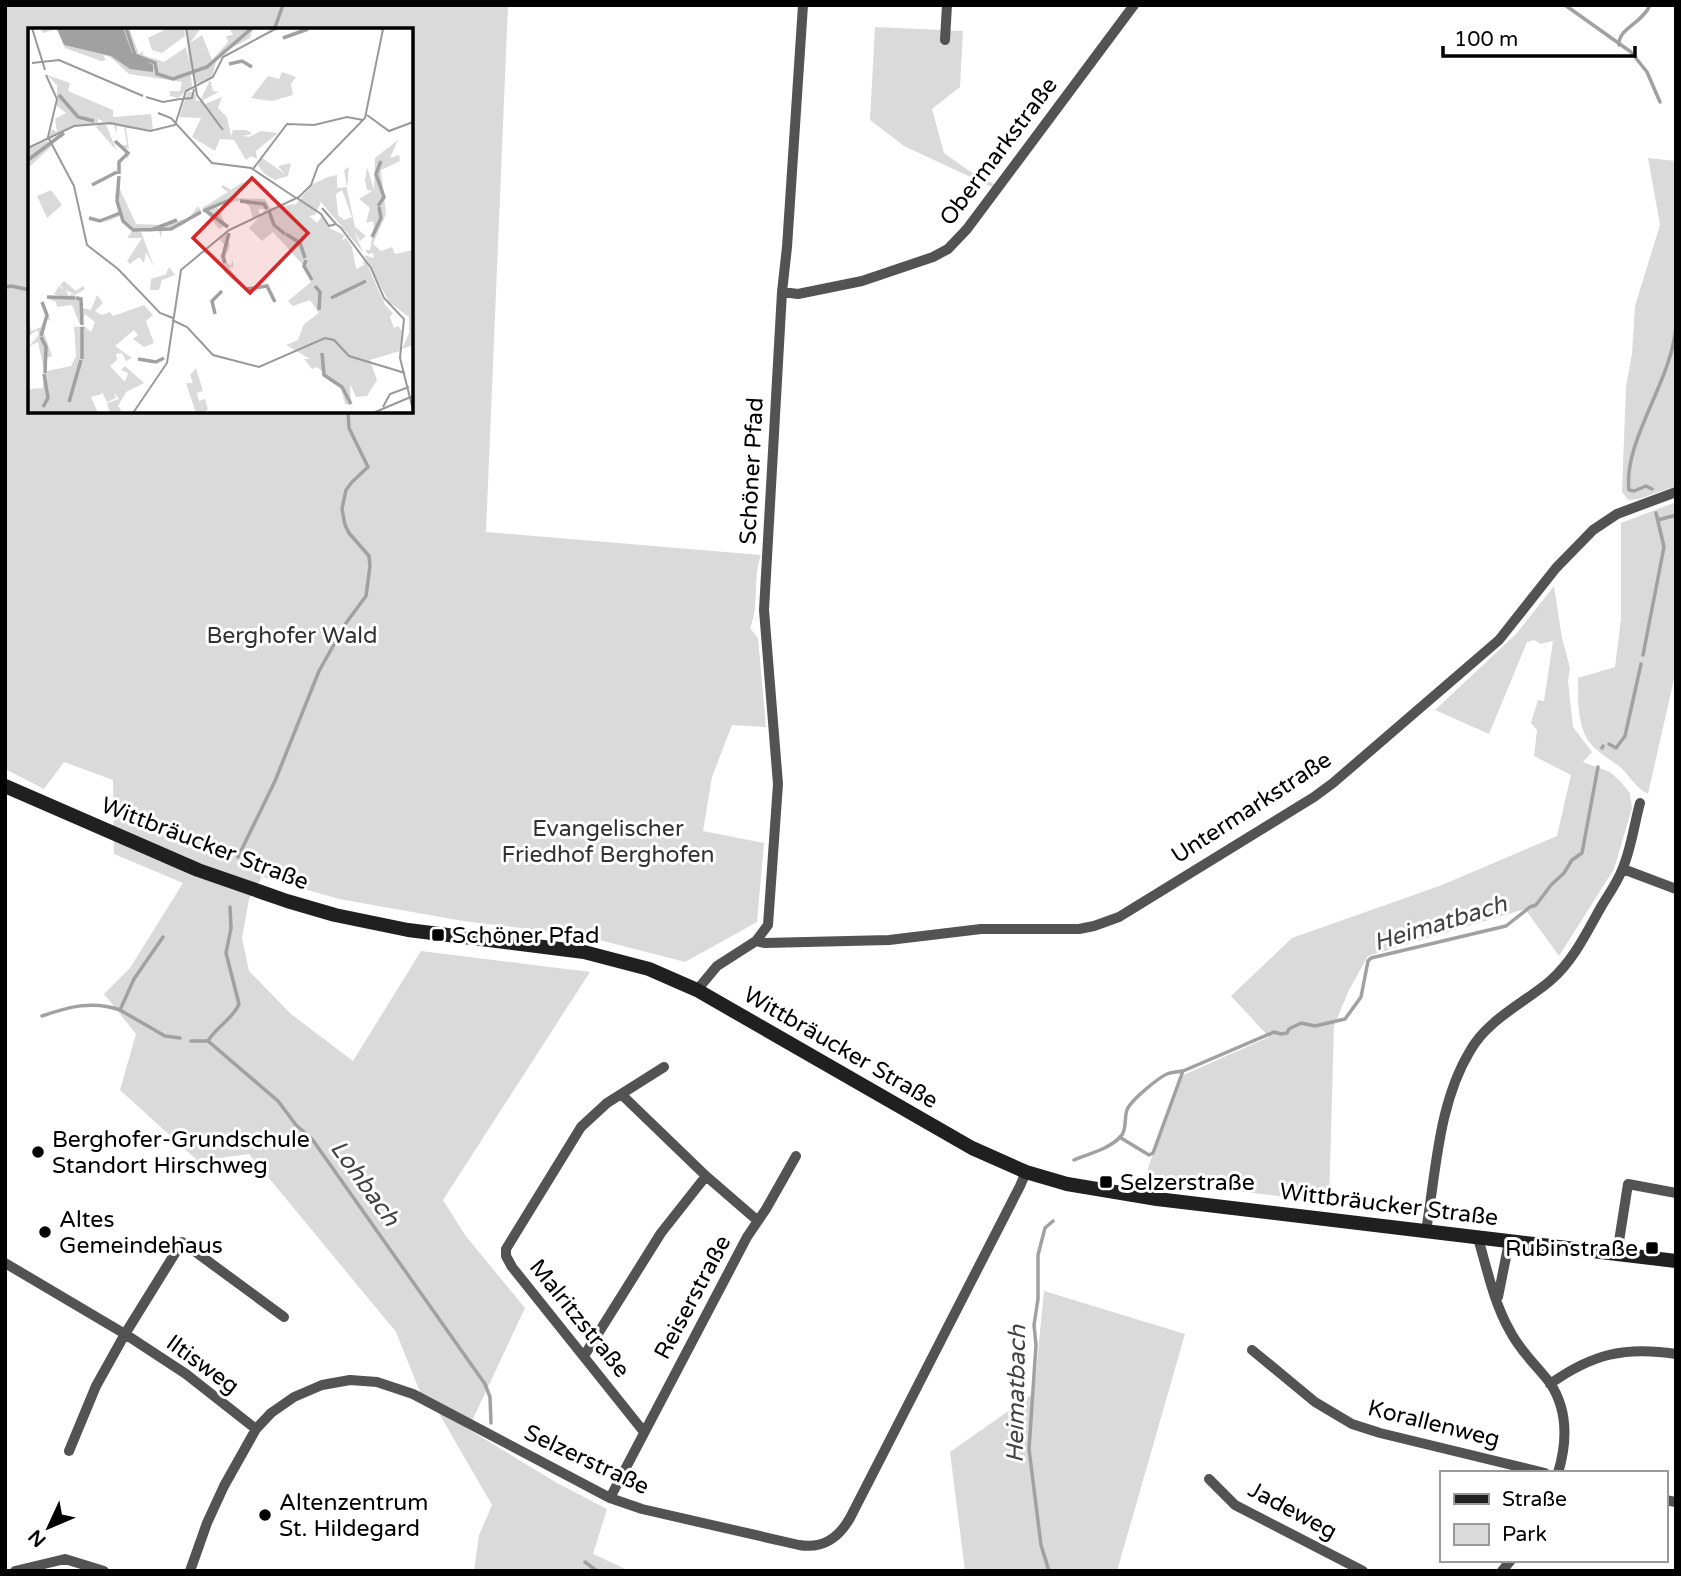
<svg xmlns="http://www.w3.org/2000/svg" width="1681" height="1576" font-family="'Varela Round',sans-serif">
	<rect width="100%" height="100%" fill="#fff"/>
	<path fill="#dadada" fill-rule="evenodd" d="M5,5H508L486,532L761,555C752,579 760,604 750,628L758,638L766,727L732,725L712,777L703,831L764,843L757,922L685,962L584,936L463,921L339,899L262,877L249,899L242,938L249,971L291,1014L353,1061L421,951L590,972L443,1200L465,1235L525,1308L472,1421L422,1397L396,1332L249,1154L198,1161L120,1090L136,1034L104,994L130,968L183,883L114,854L113,780L64,762L44,789L5,769ZM30,30H411V411H30Z
		M875,27L963,31L960,87L932,109L944,153L968,170L994,184L992,187L904,146L870,120Z
		M1648,158L1676,161V486L1639,499L1628,500L1622,492L1626,386L1632,354L1635,306L1660,225Z
		M1676,502V670L1648,794C1636,788 1630,776 1620,767C1610,759 1598,753 1590,743C1577,726 1578,698 1578,678L1615,667L1621,619V523Z
		M1554,586L1562,638L1570,668L1568,681L1573,727L1592,752L1583,762L1610,772L1621,782L1630,793L1632,808L1614,869L1559,956L1525,909L1368,956L1349,990L1334,1026L1329,1202L1144,1180L1179,1077L1269,1037L1231,996L1292,938L1442,885L1557,836L1571,775L1534,756L1537,730L1531,723L1538,700L1544,701L1553,641L1541,644L1534,640L1527,642L1489,734L1435,710L1516,634Z
		M1044,1291L1185,1334L1117,1571H965L950,1452L1034,1393Z
		M437,1410L557,1483L607,1509L593,1554L630,1571H474L479,1535L492,1505Z"/>
	<g fill="none" stroke-linecap="round" stroke-linejoin="round">
		<path stroke="#a1a1a1" stroke-width="3.5" d="M1565,5L1631,52L1647,72L1660,102
			M274,30L283,5
			M1619,45C1618,28 1642,24 1650,5
			M5,287L11,286L30,290
			M1652,489L1646,486L1634,491L1629,490C1623,441 1672,381 1676,326
			M1658,520L1676,515
			M1643,655L1664,547L1656,513
			M1609,744L1616,748L1625,736L1641,664
			M1602,748L1603,746
			M238,857L275,781L319,671L346,623L366,596L370,566L369,556L349,533L345,525L342,509L346,490L352,482L368,467L349,428L348,411
			M230,907L231,928L226,953L239,1004C232,1020 217,1026 208,1041L278,1101L296,1125L312,1139L485,1384L490,1397L491,1423
			M163,937L134,979L120,1010L165,1036L180,1038
			M42,1016C68,1007 93,1000 120,1010
			M191,1041H208
			M1121,1138L1149,1155L1153,1153L1183,1071
			M1074,1160C1088,1154 1110,1149 1121,1136C1127,1130 1124,1118 1127,1110C1130,1101 1158,1078 1167,1074C1172,1072 1178,1072 1183,1071L1274,1032L1281,1034L1287,1033L1289,1029L1301,1023L1315,1026L1345,1019L1361,997L1368,961L1371,958L1506,926L1530,907L1536,905L1551,885L1564,873L1572,860L1582,853L1598,767
			M585,1562L597,1571
			M1049,1571L1041,1545L1029,1449L1036,1345L1034,1325L1038,1299V1255L1045,1228L1053,1221"/>
		<path stroke="#535353" stroke-width="10" d="M945,40L947,5
			M782,292L798,294L862,281L933,257L948,249L967,229L1134,5
			M1623,869L1676,889
			M756,941L765,943L889,940L981,929H1079L1094,926L1119,917L1314,797L1333,783L1499,640L1556,568L1593,530L1617,514L1676,492
			M697,990L717,966L756,941L768,925L778,784L764,610L782,292L787,247L803,5
			M621,1094L706,1176L758,1221
			M1426,1231C1436,1172 1438,1104 1470,1051C1487,1020 1524,1003 1550,981C1573,961 1586,934 1601,907C1608,895 1617,883 1622,870C1631,850 1634,825 1640,803
			M1478,1238C1487,1269 1494,1303 1510,1331C1520,1351 1537,1366 1550,1383C1568,1410 1567,1443 1558,1473
			M1617,1254L1628,1184L1676,1193
			M5,1263L125,1334L186,1374L256,1429
			M1498,1297L1509,1242
			M1252,1350L1315,1402L1352,1424L1380,1433L1545,1473
			M584,1356L661,1233L706,1176
			M1550,1384C1592,1354 1625,1346 1676,1354
			M644,1432L512,1267L506,1256V1249L581,1127L607,1103L664,1067
			M69,1451L96,1386L125,1334L182,1242L284,1317
			M1209,1479L1235,1505L1363,1571
			M610,1498L747,1237L766,1209L796,1156
			M1665,1500L1676,1502
			M15,1571L65,1559L104,1571
			M190,1571L207,1523L224,1486L256,1429L271,1413L294,1397L322,1385L350,1380L377,1382L413,1394L610,1498L642,1509L799,1545C822,1549 838,1539 850,1518L1020,1186L1026,1172
			M1502,1571L1511,1560"/>
		<path stroke="#202020" stroke-width="14" d="M5,786L198,870L287,901L335,915L408,930L584,952L649,969L697,990L972,1148L1026,1172L1067,1184L1157,1199L1676,1261"/>
	</g>
	<g fill="#000" stroke="#fff" stroke-width="2.5">
		<rect x="431" y="928" width="14" height="14" rx="3.5"/>
		<circle cx="38" cy="1152" r="7"/>
		<rect x="1099" y="1175" width="14" height="14" rx="3.5"/>
		<circle cx="45" cy="1232" r="7"/>
		<rect x="1645" y="1241" width="14" height="14" rx="3.5"/>
		<circle cx="265" cy="1515" r="7"/>
	</g>
	<g text-anchor="middle" stroke-width="6" stroke-linejoin="round" paint-order="stroke">
		<g font-size="23" fill="#000" stroke="#fff">
			<text transform="translate(998 151) rotate(-53)" y="8">Obermarkstraße</text>
			<text transform="translate(751 471) rotate(-87)" y="8">Schöner Pfad</text>
			<text transform="translate(1251 807) rotate(-33)" y="8">Untermarkstraße</text>
			<text transform="translate(205 843) rotate(21)" y="8">Wittbräucker Straße</text>
			<text transform="translate(841 1047) rotate(30)" y="8">Wittbräucker Straße</text>
			<text transform="translate(1389 1204) rotate(7)" y="8">Wittbräucker Straße</text>
			<text transform="translate(692 1297) rotate(-62)" y="8">Reiserstraße</text>
			<text transform="translate(580 1318) rotate(51)" y="8">Malritzstraße</text>
			<text transform="translate(203 1364) rotate(36)" y="8">Iltisweg</text>
			<text transform="translate(1434 1423) rotate(14)" y="8">Korallenweg</text>
			<text transform="translate(587 1459) rotate(25)" y="8">Selzerstraße</text>
			<text transform="translate(1293 1510) rotate(28)" y="8">Jadeweg</text>
		</g>
		<g font-size="23" fill="#313131" stroke="#fff">
			<text x="292" y="643">Berghofer Wald</text>
			<text x="608" y="836">Evangelischer<tspan x="608" dy="26">Friedhof Berghofen</tspan></text>
		</g>
		<g font-size="23" fill="#000" stroke="#fff" text-anchor="start">
			<text x="452" y="943">Schöner Pfad</text>
			<text x="52" y="1147">Berghofer-Grundschule<tspan x="52" dy="26">Standort Hirschweg</tspan></text>
			<text x="1120" y="1190">Selzerstraße</text>
			<text x="59" y="1227">Altes<tspan x="59" dy="26">Gemeindehaus</tspan></text>
			<text x="1638" y="1256" text-anchor="end">Rubinstraße</text>
			<text x="279" y="1510">Altenzentrum<tspan x="279" dy="26">St. Hildegard</tspan></text>
		</g>
		<g font-size="24" font-style="italic" fill="#424242" stroke="#fff">
			<text transform="translate(1440 923) rotate(-17)" y="8">Heimatbach</text>
			<text transform="translate(365 1183) rotate(54)" y="8">Lohbach</text>
			<text transform="translate(1016 1394) rotate(-89)" y="8">Heimatbach</text>
		</g>
	</g>
	<g transform="translate(28 28)">
		<rect width="385" height="385" fill="#fff"/>
		<path d="M12,0H101L111,26L115,23V27L136,34L158,19L161,35L158,0H173L162,15L174,7L184,32L200,14L198,8L205,7L201,0H225L222,10L190,27L184,49L167,56L162,40L164,58L150,70L142,68V63H152L154,54L101,46L82,29L75,27L78,32L73,33L37,20L28,1L15,5ZM140,0H156L157,8L134,25L124,22L120,10ZM254,44L268,49L263,56L265,67L244,73L223,70L240,48L251,51ZM19,47L42,55L40,63L85,82V89L123,86L125,102L98,100L101,121L97,120L100,123L101,128L99,131V123L91,117H99L96,99L89,98L88,106L86,97H78L89,123L68,99L75,93L70,91V97H50L21,109L24,101L29,104L27,91L38,85L29,78V57ZM182,52L185,63L191,64L175,72L177,76L194,69L190,80L199,89L203,108L205,102H219L224,106L215,108L221,109L233,103L250,105L228,123L229,131L223,128L218,132L206,112L192,111L187,123L164,109L173,90L151,89L160,63L167,66L169,73L165,72L172,73ZM370,112L362,130L371,127L372,133L353,142L358,186L345,216L353,223L364,219L367,226L385,222V317L374,321L381,305V289L361,274L336,227L346,230L345,225L340,226L337,222H342L346,199L345,193L338,195L342,180L331,171L344,163L339,162L337,152L339,139L346,162L347,130ZM19,113L24,118L0,140V121ZM233,129L257,146L250,138L263,135L260,148L247,152L237,146L230,138ZM321,139L319,161L327,199L338,208L332,213L326,203L335,224L293,174L287,187L281,188L289,195L294,188L301,200L316,207L314,213L318,210L324,219L328,241L336,237L335,232L339,236L357,277L365,285L362,289L366,300L370,298L374,303L372,323L342,332L349,352L339,368L328,369L322,356L323,377L317,376L313,360L289,339L284,341L276,331H282L258,317L270,312L276,296L291,285L282,272L265,278L260,273L283,254L277,239L245,204L234,213L221,200L238,181H230L232,187L225,192L222,179L213,172L189,178L198,197L191,201L174,180L200,164L193,159L195,157L203,162L215,154L217,158L206,165L209,170L237,171L242,180L268,176L285,156L300,149L309,147V160L319,159L316,142ZM314,162L324,189L316,192L310,187L308,166ZM90,157L108,196L136,197L161,190L170,178L173,183L155,197L134,202L133,210L131,203L112,201L126,239L118,224L116,235L111,229L102,236L99,233L114,210H99L105,202L92,188L73,196L93,185L87,168ZM23,162L34,177L19,190L9,168ZM198,205L202,218L196,232L203,238L205,231V240L201,239L215,260L197,245L192,227L199,220L191,211ZM141,239L147,247L134,252L131,262H122L123,251L138,246ZM36,253L48,263L55,258L57,261L47,267L38,262L42,271V266L51,269L55,280L63,282L69,267L75,275L67,283L74,287L82,284L85,288L116,277L125,287L118,293L126,315L116,319L105,311L110,307L106,302L87,318L104,330L98,333L94,325L88,326L89,332L82,338L97,354L100,345L93,342L97,338L116,355L98,364L90,378L95,385H82L79,375L91,371L86,365L88,370L79,374L73,362L74,366L63,369L70,385H0V361L15,360L16,342L10,314L0,319L11,307L9,302L0,309V283L3,303L13,299L18,288L13,274L23,293L18,290L14,299L24,328L18,330L19,343L43,338L48,328L46,299L56,298L63,304L67,294L57,286L52,297L44,277L29,279L28,274L18,270H36L26,266L31,258L37,262L32,257ZM168,340L175,363L169,365L171,373L177,371L180,381L175,385H168L158,355H165L162,347Z" fill="#dadada" fill-rule="evenodd"/>
		<path d="M29,0H95L104,25L125,37V44L102,41L83,28L36,17Z" fill="#a1a1a1"/>
		<path fill="none" stroke="#a1a1a1" stroke-width="3.5" d="M98,0L107,27L127,35L129,46L145,51L179,39L224,0M255,10L280,1M201,36L214,33L224,39M31,67L50,89L66,93M87,113L100,125L91,134V146M0,132L36,105M91,148L89,173L95,193L105,202L143,201L173,184M64,157L89,144M212,173L236,176L239,181M350,178L356,169L348,146L353,133M177,182L200,199M175,183L204,171M241,183L246,197L257,206M61,190L72,193L92,185M123,202L149,192M258,206L272,215L277,230M344,209L353,190L351,179M278,232L276,238L284,252M197,235L195,228L201,205M287,258L292,264L291,282M219,261L239,258L247,274M19,269L47,270M48,270L53,271L54,297M303,270L338,253M187,286L184,273L194,263M54,299V331M13,308L19,287L14,274M13,309L18,319L17,345M294,325L296,347L314,359L323,376M110,331L128,334L136,330M41,374L53,332M15,379L20,370L16,346"/>
		<path fill="none" stroke="#999" stroke-width="2" d="M4,0L17,42M158,0L169,67L195,102M4,35L31,32L115,68M18,47L29,71L20,109L46,158L59,217L90,241L132,285L145,290M118,69L135,74L152,71M152,71L164,70L166,61M130,85L143,90L184,135L223,140L268,170M339,87L361,103L385,94M0,120L46,98L82,95L122,103L147,97L158,63L185,49L195,29L249,0M225,141L259,96L286,97L319,89L335,92M269,170L293,186L301,198L308,196L313,200L343,240L356,270L376,291L372,330L385,382M294,180L308,196M144,292L159,299L185,327L231,339L297,310L306,312L321,328L377,345M355,379L362,366L381,359M105,385L139,335L153,242L201,202L271,169L283,157L290,138L337,90L355,1L349,0M345,385L385,368"/>
		<path fill="#d62828" fill-opacity="0.15" stroke="#d62828" stroke-width="3.5" d="M224,150L280,205L222,265L165,210Z"/>
		<rect width="385" height="385" fill="none" stroke="#000" stroke-width="3.5"/>
	</g>
	<rect width="1681" height="1576" fill="none" stroke="#000000" stroke-width="14"/>
	<rect x="1440" y="1471" width="228" height="91" fill="#ffffff" stroke="#999999" stroke-width="2"/>
	<rect x="1454" y="1494" width="35" height="10" fill="#202020" stroke="#999999" stroke-width="2"/>
	<text x="1502" y="1506" font-size="21" fill="#000000">Straße</text>
	<rect x="1454" y="1524" width="35" height="21" fill="#dadada" stroke="#999999" stroke-width="2"/>
	<text x="1502" y="1541" font-size="21" fill="#000000">Park</text>
	<g transform="translate(49 1527) rotate(226)" stroke="#ffffff" stroke-width="5" paint-order="stroke">
	<path d="M0-5L12 26L0 18L-12 26Z" fill="#000000"/>
	<text y="-10" font-size="19" font-weight="bold" text-anchor="middle" fill="#000000">N</text>
	</g>
	<path d="M1443 46v10h192v-10" fill="none" stroke="#000000" stroke-width="3.5"/>
	<text x="1454" y="46" font-size="21" fill="#000000" stroke="#ffffff" stroke-width="5" paint-order="stroke">100 m</text>
</svg>
